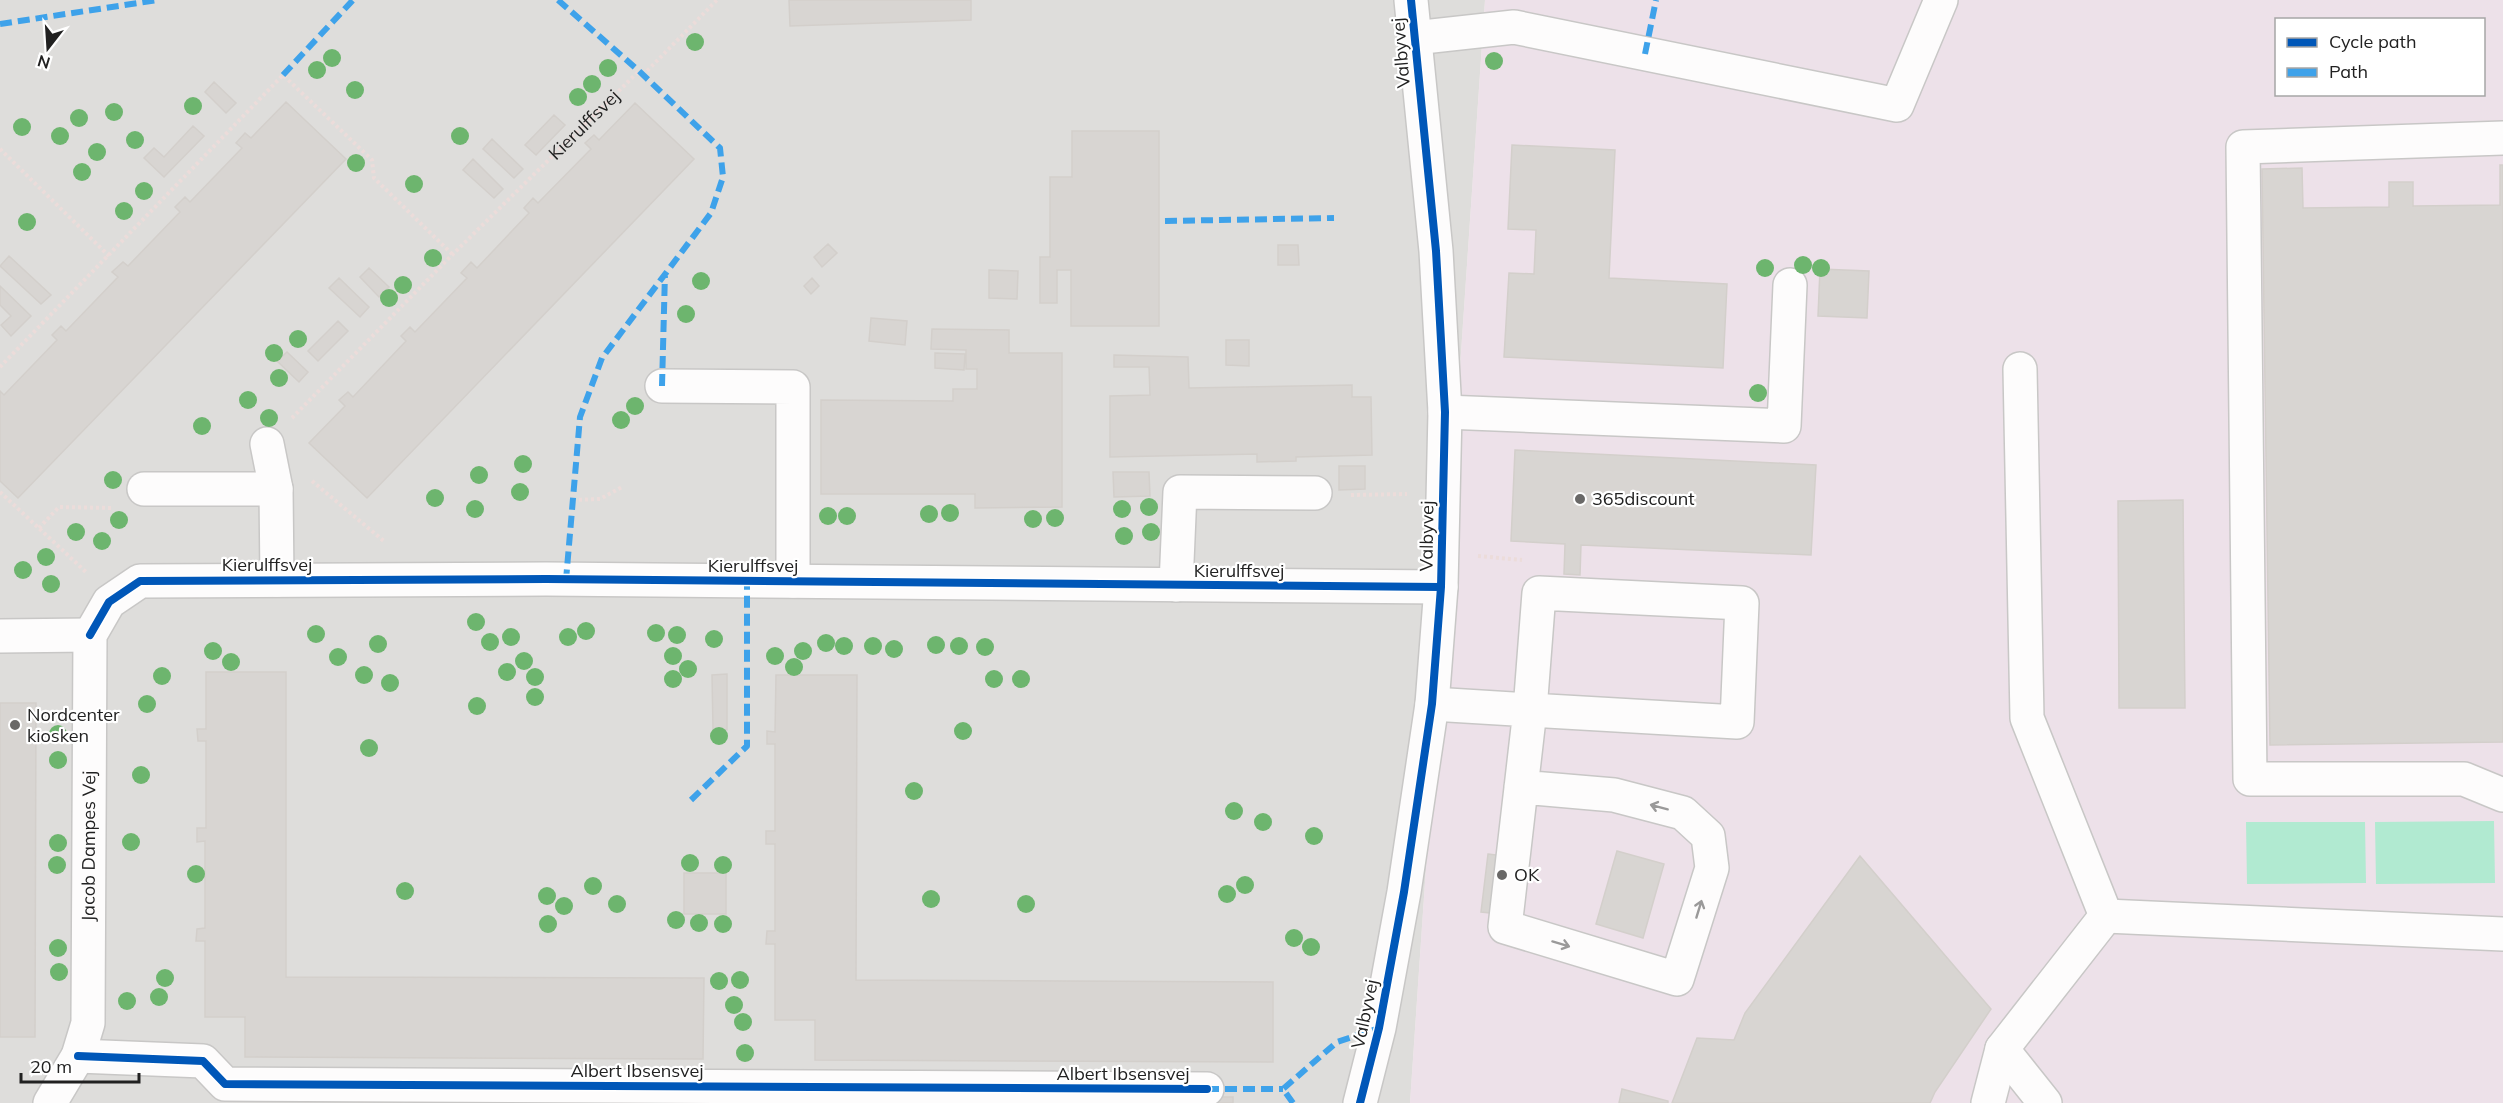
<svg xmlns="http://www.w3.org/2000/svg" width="2503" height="1103" font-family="Mulish,sans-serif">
	<rect width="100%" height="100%" fill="#efedea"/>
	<path fill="#dedddb" d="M0,0H1485L1410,1103H0Z"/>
	<path fill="#ede1e9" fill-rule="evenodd" d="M1485,0H2503V1103H1410ZM2276,20H2484V94H2276Z"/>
	<path fill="#b1ead1" d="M2494,821L2495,883L2376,884L2375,822Z
		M2246,822H2365L2366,883L2247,884Z"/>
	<path fill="#d8d5d2" stroke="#d3cfcb" stroke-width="1.5" d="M789,0H971V20L790,26Z
		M214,82L236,103L226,113L205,92Z
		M286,102L346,159L18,498L0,481V391L4,395L57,340L52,335L61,326L66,331L118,277L112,272L123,262L128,266L180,212L175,207L185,197L190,202L242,148L236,143L245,133L251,138Z
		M635,103L694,159L367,498L309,443L345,406L339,400L348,392L353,397L406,341L401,336L410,327L415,332L467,278L461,273L471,262L477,268L529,213L524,208L533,198L538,203L591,149L585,143L594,135L599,140Z
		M554,115L565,125L536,155L525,145Z
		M193,126L204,136L164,177L144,158L154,148L164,157Z
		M1072,131H1159V326H1071V270H1057V303H1040V257H1050V177H1072Z
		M492,139L523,169L514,178L483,149Z
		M1512,145L1615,150L1609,278L1727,284L1723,368L1504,357L1509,273L1534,274L1536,230L1508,229Z
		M473,159L503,189L494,198L463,170Z
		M2500,165H2503V742L2270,745L2262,169L2302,168L2303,208L2389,207V182H2413V206L2500,205Z
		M828,244L837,253L822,267L814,257Z
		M1278,245H1298L1299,265H1278Z
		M9,256L51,295L41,304L0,266Z
		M369,268L389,287L379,297L360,277Z
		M1820,269L1869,271L1867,318L1818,316Z
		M989,270L1018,271L1017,299L989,298Z
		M339,278L369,307L360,317L329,288Z
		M812,278L819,286L811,294L804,286Z
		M0,286L31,316L11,336L1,325L11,316L0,305Z
		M871,318L907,321L905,345L869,341Z
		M338,321L348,331L318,361L308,351Z
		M932,329L1009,330V353H1062V507L975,508V494H821V400L953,401V389H977V369H966V350L931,349Z
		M1226,340H1249V366L1226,365Z
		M287,352L308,372L299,382L277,361Z
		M935,353L965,354L964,370L935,368Z
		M1114,355L1188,357L1189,388L1352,385V397H1371L1372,455L1296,457V461L1257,462V454L1110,457V396L1150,395L1149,367H1114Z
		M1515,450L1816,465L1811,555L1581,545L1580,575L1564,574L1565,544L1511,541Z
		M1339,466H1365V489L1339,490Z
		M1113,472H1149L1150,496L1114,497Z
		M2183,500L2185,708H2119L2118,501Z
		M206,672H286V977L704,978L703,1059L245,1057V1017H205V941H196L197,929L205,928V841L197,842V828H206V741H198L197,729H206Z
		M727,674V730L713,729L712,675Z
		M776,675H857L856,980L1273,982V1062L815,1060V1020H775V944H766L767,931H775V844H766V831H775V744H767V731L775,732Z
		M0,703H36L35,1037H0Z
		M1617,851L1664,864L1643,938L1596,924Z
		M1488,854L1527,859L1520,916L1481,912Z
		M1860,856L1991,1009L1935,1092L1930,1103H1672L1697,1038L1734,1040L1745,1013Z
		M684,873H726V914H684Z
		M1622,1089L1668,1101V1103H1619Z
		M1218,1097H1233V1103H1218Z"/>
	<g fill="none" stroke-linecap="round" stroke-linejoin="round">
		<g stroke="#c8c7c6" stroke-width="36">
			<g id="minor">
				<path d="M1414,38L1514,27L1897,105L1941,0"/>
				<path d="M2503,138L2243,147L2250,779H2464L2503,795"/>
				<path d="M2020,369L2027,718L2106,916L2002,1049L2045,1103"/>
				<path d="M662,386L793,387V581"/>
				<path d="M1445,412L1784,426L1790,285"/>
				<path d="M267,444L276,489L277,580"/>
				<path d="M144,489H276"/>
				<path d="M1176,585L1180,492L1315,493"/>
				<path d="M0,636L90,635"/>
				<path d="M1432,704L1530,710L1539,593L1742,603L1737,722L1530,710L1505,927L1677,979L1712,868L1708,836L1683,813L1614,795L1521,787"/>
				<path d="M2106,916L2503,934"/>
				<path d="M78,1056L203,1061L225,1084L1207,1089"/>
				<path id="s2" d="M50,1103L78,1056L88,1023L90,635L109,602L140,581L546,579L1441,587"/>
				<path d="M1360,1103L1379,1028L1404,892L1432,704L1441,587L1445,412L1436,251L1411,0"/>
				<path d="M1988,1103L2002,1049"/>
			</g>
		</g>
		<g stroke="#ecdcda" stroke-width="4" stroke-dasharray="3 3" stroke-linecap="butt">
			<path d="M643,75L717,0"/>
			<path d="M0,149L109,256"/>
			<path d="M0,367L283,75L372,160L374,178L452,254"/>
			<path id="s1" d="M292,418L452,255L639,71"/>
			<path d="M312,481L385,542"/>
			<path d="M0,492L87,573"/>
			<path d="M1351,495L1407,494"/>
			<path d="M573,500L600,499L622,487"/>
			<path d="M39,528L59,507L113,508"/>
			<path d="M1478,556L1522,560"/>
		</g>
		<use href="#minor" stroke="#fdfcfc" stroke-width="33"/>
		<path stroke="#3ea2ea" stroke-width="6" stroke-dasharray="12 6" stroke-linecap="butt" d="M558,0L639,71L720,148L723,177L711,213L602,358L580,417L566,580
			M0,24L158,0
			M1645,54L1656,0
			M283,75L353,0
			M1165,221L1334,218
			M662,386L665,273
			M691,800L747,746V581
			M1207,1089H1283
			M1293,1103L1283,1089L1337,1042L1379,1028"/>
		<g stroke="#fff" stroke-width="11">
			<path id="cycleway" d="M90,635L109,602L140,581L546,579L1441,587
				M78,1056L203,1061L225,1084L1207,1089
				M1360,1103L1379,1028L1404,892L1432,704L1441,587L1445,412L1436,251L1411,0"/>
		</g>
		<use href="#cycleway" stroke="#0057b8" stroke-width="8"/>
	</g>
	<g fill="#6db56e">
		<circle cx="695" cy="42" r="9"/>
		<circle cx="332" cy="58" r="9"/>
		<circle cx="1494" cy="61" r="9"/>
		<circle cx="608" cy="68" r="9"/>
		<circle cx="317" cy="70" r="9"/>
		<circle cx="592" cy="84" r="9"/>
		<circle cx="355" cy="90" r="9"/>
		<circle cx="578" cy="97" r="9"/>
		<circle cx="193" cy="106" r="9"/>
		<circle cx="114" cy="112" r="9"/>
		<circle cx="79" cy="118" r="9"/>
		<circle cx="22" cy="127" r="9"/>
		<circle cx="60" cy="136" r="9"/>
		<circle cx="460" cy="136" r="9"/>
		<circle cx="135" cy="140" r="9"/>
		<circle cx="97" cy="152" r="9"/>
		<circle cx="356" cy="163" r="9"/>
		<circle cx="82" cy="172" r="9"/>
		<circle cx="414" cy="184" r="9"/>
		<circle cx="144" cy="191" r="9"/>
		<circle cx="124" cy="211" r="9"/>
		<circle cx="27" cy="222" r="9"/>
		<circle cx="433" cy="258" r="9"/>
		<circle cx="1803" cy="265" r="9"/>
		<circle cx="1765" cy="268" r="9"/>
		<circle cx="1821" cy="268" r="9"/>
		<circle cx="701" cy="281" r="9"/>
		<circle cx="403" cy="285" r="9"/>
		<circle cx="389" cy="298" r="9"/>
		<circle cx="686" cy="314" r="9"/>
		<circle cx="298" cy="339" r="9"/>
		<circle cx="274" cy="353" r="9"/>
		<circle cx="279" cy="378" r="9"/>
		<circle cx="1758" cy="393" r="9"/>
		<circle cx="248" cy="400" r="9"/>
		<circle cx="635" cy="406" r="9"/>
		<circle cx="269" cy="418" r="9"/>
		<circle cx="621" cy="420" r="9"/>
		<circle cx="202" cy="426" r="9"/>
		<circle cx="523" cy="464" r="9"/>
		<circle cx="479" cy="475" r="9"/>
		<circle cx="113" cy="480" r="9"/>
		<circle cx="520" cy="492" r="9"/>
		<circle cx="435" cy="498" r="9"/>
		<circle cx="1149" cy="507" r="9"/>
		<circle cx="475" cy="509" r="9"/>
		<circle cx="1122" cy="509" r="9"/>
		<circle cx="950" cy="513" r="9"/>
		<circle cx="929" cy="514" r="9"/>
		<circle cx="828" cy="516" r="9"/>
		<circle cx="847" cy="516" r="9"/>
		<circle cx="1055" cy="518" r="9"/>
		<circle cx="1033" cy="519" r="9"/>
		<circle cx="119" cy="520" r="9"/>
		<circle cx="76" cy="532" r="9"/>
		<circle cx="1151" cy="532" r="9"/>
		<circle cx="1124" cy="536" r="9"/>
		<circle cx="102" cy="541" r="9"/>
		<circle cx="46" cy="557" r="9"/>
		<circle cx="23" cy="570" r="9"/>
		<circle cx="51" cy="584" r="9"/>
		<circle cx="476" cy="622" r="9"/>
		<circle cx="586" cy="631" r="9"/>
		<circle cx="656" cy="633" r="9"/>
		<circle cx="316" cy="634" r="9"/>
		<circle cx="677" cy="635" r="9"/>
		<circle cx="511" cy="637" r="9"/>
		<circle cx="568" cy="637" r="9"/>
		<circle cx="714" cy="639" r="9"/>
		<circle cx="490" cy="642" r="9"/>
		<circle cx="826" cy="643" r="9"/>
		<circle cx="378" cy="644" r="9"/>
		<circle cx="936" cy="645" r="9"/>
		<circle cx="844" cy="646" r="9"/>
		<circle cx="873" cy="646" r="9"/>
		<circle cx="959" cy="646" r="9"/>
		<circle cx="985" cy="647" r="9"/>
		<circle cx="894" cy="649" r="9"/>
		<circle cx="213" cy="651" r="9"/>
		<circle cx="803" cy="651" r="9"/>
		<circle cx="673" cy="656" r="9"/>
		<circle cx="775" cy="656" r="9"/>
		<circle cx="338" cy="657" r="9"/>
		<circle cx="524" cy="661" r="9"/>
		<circle cx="231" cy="662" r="9"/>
		<circle cx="794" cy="667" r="9"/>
		<circle cx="688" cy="669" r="9"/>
		<circle cx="507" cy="672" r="9"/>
		<circle cx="364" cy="675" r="9"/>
		<circle cx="162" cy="676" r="9"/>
		<circle cx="535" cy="677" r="9"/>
		<circle cx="673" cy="679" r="9"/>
		<circle cx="994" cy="679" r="9"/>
		<circle cx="1021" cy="679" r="9"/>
		<circle cx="390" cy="683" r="9"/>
		<circle cx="535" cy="697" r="9"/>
		<circle cx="147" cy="704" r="9"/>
		<circle cx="477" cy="706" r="9"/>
		<circle cx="963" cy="731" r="9"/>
		<circle cx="58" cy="734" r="9"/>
		<circle cx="719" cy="736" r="9"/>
		<circle cx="369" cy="748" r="9"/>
		<circle cx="58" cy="760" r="9"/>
		<circle cx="141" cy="775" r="9"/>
		<circle cx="914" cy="791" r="9"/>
		<circle cx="1234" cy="811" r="9"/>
		<circle cx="1263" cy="822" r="9"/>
		<circle cx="1314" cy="836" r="9"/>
		<circle cx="131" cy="842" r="9"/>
		<circle cx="58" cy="843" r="9"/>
		<circle cx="690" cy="863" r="9"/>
		<circle cx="57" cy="865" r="9"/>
		<circle cx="723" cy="865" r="9"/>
		<circle cx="196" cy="874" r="9"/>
		<circle cx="1245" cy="885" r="9"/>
		<circle cx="593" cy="886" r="9"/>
		<circle cx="405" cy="891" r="9"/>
		<circle cx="1227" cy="894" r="9"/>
		<circle cx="547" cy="896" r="9"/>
		<circle cx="931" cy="899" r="9"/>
		<circle cx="617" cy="904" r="9"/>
		<circle cx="1026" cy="904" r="9"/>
		<circle cx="564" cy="906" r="9"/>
		<circle cx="676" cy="920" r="9"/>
		<circle cx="699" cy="923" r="9"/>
		<circle cx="548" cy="924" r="9"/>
		<circle cx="723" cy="924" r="9"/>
		<circle cx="1294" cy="938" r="9"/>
		<circle cx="1311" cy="947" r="9"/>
		<circle cx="58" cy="948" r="9"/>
		<circle cx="59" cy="972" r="9"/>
		<circle cx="165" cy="978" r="9"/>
		<circle cx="740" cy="980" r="9"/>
		<circle cx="719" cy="981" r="9"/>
		<circle cx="159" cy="997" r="9"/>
		<circle cx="127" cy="1001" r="9"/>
		<circle cx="734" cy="1005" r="9"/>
		<circle cx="743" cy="1022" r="9"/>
		<circle cx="745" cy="1053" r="9"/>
	</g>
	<defs><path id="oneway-shaft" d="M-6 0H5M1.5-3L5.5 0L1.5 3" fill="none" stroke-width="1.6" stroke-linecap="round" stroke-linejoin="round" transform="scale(1.5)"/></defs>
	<g stroke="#9a9999">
		<use href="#oneway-shaft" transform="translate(1659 807) rotate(-165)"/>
		<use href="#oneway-shaft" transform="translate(1699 909) rotate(-73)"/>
		<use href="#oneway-shaft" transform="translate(1561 944) rotate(17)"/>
	</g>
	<g fill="#696867" stroke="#fff" stroke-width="2">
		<circle cx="1580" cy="499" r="6"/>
		<circle cx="15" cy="725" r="6"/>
		<circle cx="1502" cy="875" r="6"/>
	</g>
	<g text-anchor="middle" stroke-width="4.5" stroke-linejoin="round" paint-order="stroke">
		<g font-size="18" fill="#212121" stroke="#fff">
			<text transform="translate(1401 53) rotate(-95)" y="6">Valbyvej</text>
			<text dy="6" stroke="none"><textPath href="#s1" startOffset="414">Kierulffsvej</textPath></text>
			<text transform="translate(1427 536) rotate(-89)" y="6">Valbyvej</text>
			<text x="267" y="571">Kierulffsvej</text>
			<text x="753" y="572">Kierulffsvej</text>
			<text x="1239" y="577">Kierulffsvej</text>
			<text dy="6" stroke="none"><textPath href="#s2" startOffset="266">Jacob Dampes Vej</textPath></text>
			<text transform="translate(1365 1014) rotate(-78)" y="6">Valbyvej</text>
			<text x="637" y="1077">Albert Ibsensvej</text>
			<text x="1123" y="1080">Albert Ibsensvej</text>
		</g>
		<g font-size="18" fill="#212121" stroke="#fff" text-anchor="start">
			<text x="1592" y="505">365discount</text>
			<text x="27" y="721">Nordcenter<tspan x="27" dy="21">kiosken</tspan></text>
			<text x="1514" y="881">OK</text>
		</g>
	</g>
	<rect x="2275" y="18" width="210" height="78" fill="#ffffff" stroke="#a6a6a6" stroke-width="1.5"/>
	<rect x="2287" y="38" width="30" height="9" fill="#0057b8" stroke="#a6a6a6" stroke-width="1.5"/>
	<text x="2329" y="48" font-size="18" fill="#212121">Cycle path</text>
	<rect x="2287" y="68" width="30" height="9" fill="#3ea2ea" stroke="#a6a6a6" stroke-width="1.5"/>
	<text x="2329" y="78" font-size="18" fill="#212121">Path</text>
	<g transform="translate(48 48) rotate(197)" stroke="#ffffff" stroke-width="4.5" paint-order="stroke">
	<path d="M0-4.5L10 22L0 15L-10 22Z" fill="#212121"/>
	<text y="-9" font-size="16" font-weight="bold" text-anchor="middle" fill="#212121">N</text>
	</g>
	<path d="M21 1073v9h118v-9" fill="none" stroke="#212121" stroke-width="3"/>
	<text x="30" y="1073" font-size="18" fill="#212121" stroke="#ffffff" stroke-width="4.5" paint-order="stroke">20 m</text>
</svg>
